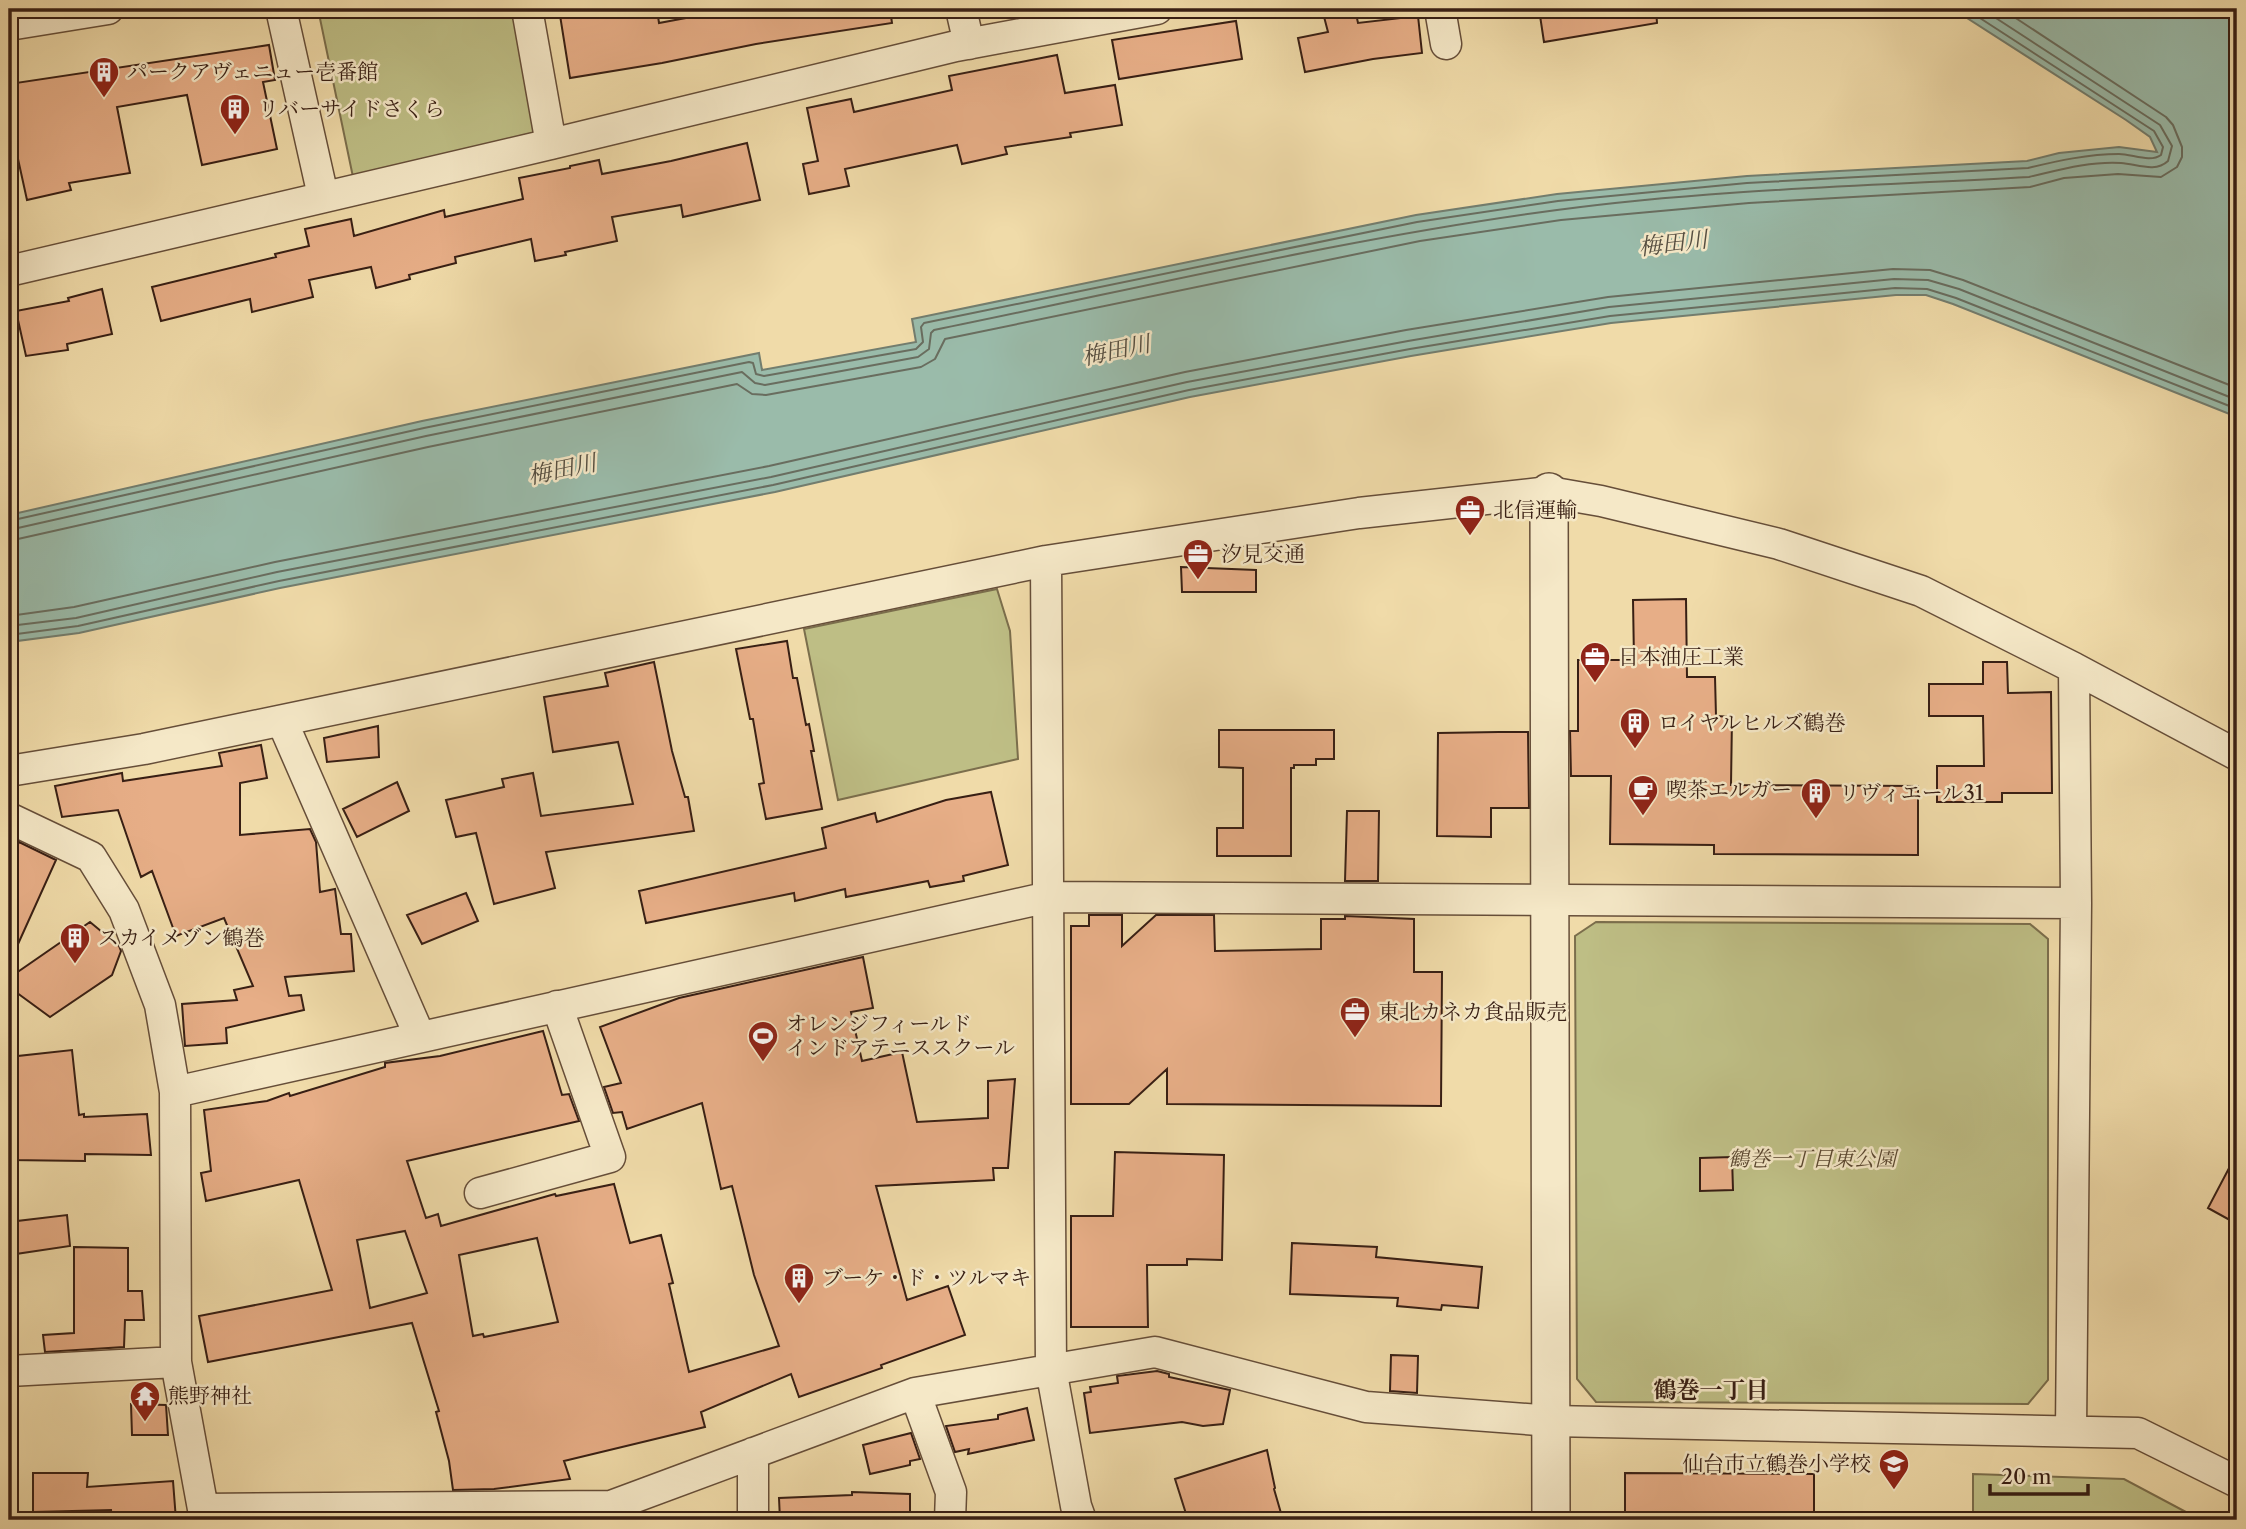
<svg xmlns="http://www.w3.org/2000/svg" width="2246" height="1529" font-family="'Libre Caslon Text','Noto Serif JP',serif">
	<rect width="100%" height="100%" fill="#f0dba9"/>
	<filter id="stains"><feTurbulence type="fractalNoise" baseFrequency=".00286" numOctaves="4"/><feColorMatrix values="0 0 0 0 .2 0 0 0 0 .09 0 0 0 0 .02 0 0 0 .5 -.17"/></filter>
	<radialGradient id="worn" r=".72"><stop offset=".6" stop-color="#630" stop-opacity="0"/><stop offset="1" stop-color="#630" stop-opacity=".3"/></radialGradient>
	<path fill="#bebe85" stroke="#7b6e4c" stroke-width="2" d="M318,9H516L540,134L353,177Z
		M997,589L1010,631L1018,759L838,800L804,629Z
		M1596,922L2030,924L2048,939V1380L2028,1404L1596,1402L1577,1379L1575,936Z
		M1973,1474L2124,1479L2201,1520H1973Z"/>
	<path fill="#9abbaa" stroke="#737d6e" stroke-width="2" d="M1953,9H2237V417L1953,304L1926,295H1896L1611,323L1411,356L1190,397L775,492L280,588L79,633L9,642V515L422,421L759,353L762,370L916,342L912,319L1416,215L1557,194L1747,176L2027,161L2059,153L2119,147L2157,152L2150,137L2126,120Z"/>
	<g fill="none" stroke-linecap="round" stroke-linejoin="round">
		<path stroke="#696d5f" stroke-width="2" d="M9,521L424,428L749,362L753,363L756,374L764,376L916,349L923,342L921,327L924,323L1417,222L1558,201L1747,183L2028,168C2057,161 2088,154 2119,154C2132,154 2150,163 2161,155L2163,147L2154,131L1966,9
			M9,530L426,436L742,372L755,383L765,385L918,357L929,349L931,333L934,330C1141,288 1347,238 1557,210C1713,189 1872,186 2029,177C2059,170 2090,161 2121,163C2137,164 2155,173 2168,161L2172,146L2160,125L1982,9
			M9,541L428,447L737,384L752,394L766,395L921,367L935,359L945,339L1420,241L1561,220L1749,203L2030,187L2064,178L2118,174L2161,177L2177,167L2182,157V147L2173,125L2166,117L2002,9
			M9,616L74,607L275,562L769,466L1185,372L1406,330L1608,297L1893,269L1930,270L1963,280L2237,388
			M9,626L76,618L277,572L771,477L1187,382L1408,341L1609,307L1894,279L1928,280L1959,289L2237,400
			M9,635L78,626L279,581L773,485L1189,390L1410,349L1610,316L1895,288L1927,289L1956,298L2237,409"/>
	</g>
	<path fill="#e7ae87" stroke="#381f14" stroke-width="2" fill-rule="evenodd" d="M559,9H657L659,23L734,9H890L892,23L756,44L662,63L570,78Z
		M1322,9H1355L1358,23L1418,16L1422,53L1373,59L1305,72L1298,38L1328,32Z
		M1539,9H1656L1657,23L1544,42Z
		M1236,21L1242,59L1119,79L1112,40Z
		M269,45L275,80L263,82L277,149L202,165L187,95L117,107L130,173L69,183L71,190L27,200L9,118V84Z
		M1057,55L1065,93L1115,85L1122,125L1070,133L1071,137L1005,147L1007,154L962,164L957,145L845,169L849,186L809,194L803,164L818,161L807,108L851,99L854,112L952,90L949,76Z
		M747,143L760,200L683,217L681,205L612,217L617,241L565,252L566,255L535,261L531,239L455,257L456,263L409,275L410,279L376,288L371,267L309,280L313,297L252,312L250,299L161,321L152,287L276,257L275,254L309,246L305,229L351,219L354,236L444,210L445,217L523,199L519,178L570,168V166L599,160L602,174L671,161Z
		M102,289L112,334L67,344L68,350L26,356L16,311L69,301L68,298Z
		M1181,567L1256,570V592H1182Z
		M1686,599L1687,677H1715L1716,716L1732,717L1731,785L1918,786V855L1714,854V845L1610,844L1611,776H1571L1570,731H1578V660H1634L1633,600Z
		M787,641L793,678H797L806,725L809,724L814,751H811L822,809L766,819L759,784L764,783L753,719H750L736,649Z
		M654,662L672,751L685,797H688L694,831L546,852L555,888L494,904L476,833L456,837L446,800L504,787L502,779L533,773L541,816L633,804L618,742L553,752L544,697L608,686L605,673Z
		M1983,662H2007L2008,693L2051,692L2052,793H2002V802H1937V766H1984L1983,716H1929V684H1983Z
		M378,726L379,757L327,762L324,738Z
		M1219,730H1334V759H1316V765H1294V768H1291V856H1217V828H1243V768L1219,767Z
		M1499,732H1528L1529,808H1491V837L1437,836L1438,733Z
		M261,745L267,778L240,783V835L310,829L316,842L320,892L335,889L341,934H351L354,971L285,977L289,996L301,995L304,1010L226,1028L227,1043L185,1046L182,1004L237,1000L234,990L253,986L224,918L176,936L152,871L141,877L118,810L62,817L55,786L122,773L123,781L222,766L219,753Z
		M397,782L409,811L357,837L343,809Z
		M991,792L1008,865L963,876L964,881L930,887L928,881L846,897L845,889L795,901L794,893L646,923L639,891L826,848L822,828L875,813L877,822L946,800Z
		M1347,811H1379L1378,881H1345Z
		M19,842L56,860L9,964V863Z
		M466,893L478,921L422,944L407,915Z
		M1089,915H1122V946L1156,915H1214L1215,951L1321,949V919H1345V916L1414,919V972H1442L1441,1106L1167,1104V1069L1129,1104H1071V926H1089Z
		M90,922L119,946L121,951L112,975L50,1017L9,987V978Z
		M863,957L873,1008L851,1012L862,1061L902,1052L917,1122L988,1118V1081L1015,1079L1008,1168H993L994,1180L876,1186L907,1300L948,1286L965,1335L881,1365L882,1368L799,1397L791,1374L701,1412L705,1427L564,1461L570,1479L494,1489L453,1490L449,1461L436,1412L439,1411L412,1323L208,1362L199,1316L332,1290L299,1180L206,1201L201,1173L211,1171L204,1110L267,1101L289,1093L290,1096L385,1067V1063L440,1056L543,1031L562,1095L569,1094L579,1121L407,1161L426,1218L438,1214L441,1226L555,1194L556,1196L614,1184L630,1243L661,1235L673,1283L669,1284L689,1372L779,1346L754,1275L732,1186L721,1189L702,1103L627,1129L622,1112L613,1113L604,1087L621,1083L600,1027L679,998ZM405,1231L427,1293L370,1308L357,1240ZM537,1238L558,1322L484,1337L483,1334L473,1336L459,1255Z
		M72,1050L79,1115L84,1114V1117L147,1114L151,1155L85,1154V1161L9,1160V1138L16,1137L9,1057Z
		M1115,1152L1224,1155L1222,1260L1187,1259V1265H1147L1148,1327H1071V1216H1113Z
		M2237,1153V1224L2208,1208Z
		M1732,1157L1733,1190L1700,1191V1158Z
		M67,1215L70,1246L9,1255V1222Z
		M1292,1243L1377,1247L1376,1257L1482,1267L1478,1308L1442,1305L1441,1310L1397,1306L1398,1298L1290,1294Z
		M74,1247L128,1248V1291H142L144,1320H125L124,1347L45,1352L43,1335L74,1333Z
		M1391,1355L1418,1356L1417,1393L1390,1391Z
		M1157,1371L1169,1374V1377L1230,1390L1223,1424L1203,1426L1182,1422L1090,1433L1084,1393L1091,1392L1090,1387L1118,1383L1117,1376Z
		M131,1404L166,1405L168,1435H132Z
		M1027,1408L1034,1440L968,1454L969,1449L955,1452L946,1426L998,1419V1415Z
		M911,1433L920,1459L910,1461V1465L870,1474L863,1445Z
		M1267,1450L1275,1488L1274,1489L1283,1520H1188L1175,1479Z
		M33,1473H88L87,1487L173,1481L176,1520H112L111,1510L33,1512Z
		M1625,1473L1814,1474V1520H1625Z
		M852,1492L910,1494V1520H780L779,1498L852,1495Z"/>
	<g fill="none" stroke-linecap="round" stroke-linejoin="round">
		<g stroke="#664e39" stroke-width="33">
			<path id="minor" d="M281,9L323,196
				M527,9L551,144
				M961,9L969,44
				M1440,9L1446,44
				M9,25L108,9
				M9,271L551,144L956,46L1157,9
				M1046,561L1051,1369L1076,1506L1081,1520
				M282,721L420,1037
				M9,771L144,749L1046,561L1359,513L1549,492L1601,501L1779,544L1921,591L2074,668L2237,755
				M9,818L91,857L124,910L160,1005L175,1092L176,1362L203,1509L209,1520
				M175,1092L1049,897L2076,903
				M480,1193L610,1157L557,1006
				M9,1371L176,1362
				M915,1393L951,1492L950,1520
				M2071,1431L2076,903L2074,668
				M753,1453V1520
				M203,1509L611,1506L915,1393L1155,1352L1366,1407L1552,1421L2138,1433L2237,1482"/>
		</g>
		<g stroke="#664e39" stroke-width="40">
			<path id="tertiary" d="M1549,492L1551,1520"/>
		</g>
		<use href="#minor" stroke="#f5e8c7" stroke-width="30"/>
		<use href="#tertiary" stroke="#f5e8c7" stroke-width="37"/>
	</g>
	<defs>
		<g id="building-pin" transform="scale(1.575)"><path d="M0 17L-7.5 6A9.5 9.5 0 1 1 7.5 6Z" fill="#8f2418" stroke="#f5e8c7"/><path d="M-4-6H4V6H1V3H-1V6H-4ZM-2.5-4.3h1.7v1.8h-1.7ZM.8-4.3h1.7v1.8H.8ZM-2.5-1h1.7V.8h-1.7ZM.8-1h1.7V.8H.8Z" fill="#fff"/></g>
		<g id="office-pin" transform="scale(1.575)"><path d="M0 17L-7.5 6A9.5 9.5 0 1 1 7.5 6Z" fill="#8f2418" stroke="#f5e8c7"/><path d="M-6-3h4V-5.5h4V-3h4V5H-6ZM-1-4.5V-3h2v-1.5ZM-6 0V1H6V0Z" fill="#fff"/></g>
		<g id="cafe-pin" transform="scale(1.575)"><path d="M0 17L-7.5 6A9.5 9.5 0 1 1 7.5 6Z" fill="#8f2418" stroke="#f5e8c7"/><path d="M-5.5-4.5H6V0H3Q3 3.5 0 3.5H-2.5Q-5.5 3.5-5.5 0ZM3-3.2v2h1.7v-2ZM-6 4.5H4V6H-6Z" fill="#fff"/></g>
		<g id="stadium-pin" transform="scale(1.575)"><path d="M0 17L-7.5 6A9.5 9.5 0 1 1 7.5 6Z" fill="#8f2418" stroke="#f5e8c7"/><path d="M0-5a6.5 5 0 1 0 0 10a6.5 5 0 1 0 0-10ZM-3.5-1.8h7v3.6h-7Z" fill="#fff"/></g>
		<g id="temple-pin" transform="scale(1.575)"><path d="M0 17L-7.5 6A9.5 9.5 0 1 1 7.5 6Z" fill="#8f2418" stroke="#f5e8c7"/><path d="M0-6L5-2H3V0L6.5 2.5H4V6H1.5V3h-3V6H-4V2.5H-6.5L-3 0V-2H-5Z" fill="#fff"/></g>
		<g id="school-pin" transform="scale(1.575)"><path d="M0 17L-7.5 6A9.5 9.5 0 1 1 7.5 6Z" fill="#8f2418" stroke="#f5e8c7"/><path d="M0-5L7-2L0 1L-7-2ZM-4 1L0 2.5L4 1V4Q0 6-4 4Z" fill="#fff"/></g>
	</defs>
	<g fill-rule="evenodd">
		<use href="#building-pin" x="104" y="72"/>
		<use href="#building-pin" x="235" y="109"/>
		<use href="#office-pin" x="1470" y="510"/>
		<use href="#office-pin" x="1198" y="554"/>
		<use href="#office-pin" x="1595" y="657"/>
		<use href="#building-pin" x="1635" y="723"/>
		<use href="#cafe-pin" x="1643" y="790"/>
		<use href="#building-pin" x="1816" y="793"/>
		<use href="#building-pin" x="75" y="938"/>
		<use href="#office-pin" x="1355" y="1012"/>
		<use href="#stadium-pin" x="763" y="1036"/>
		<use href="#building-pin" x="799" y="1278"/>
		<use href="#temple-pin" x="145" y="1396"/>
		<use href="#school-pin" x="1894" y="1464"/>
	</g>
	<g text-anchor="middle" stroke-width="5" stroke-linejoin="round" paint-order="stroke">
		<g font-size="21" fill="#381f14" stroke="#f5e8c7" text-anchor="start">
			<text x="127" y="79">パークアヴェニュー壱番館</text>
			<text x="258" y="116">リバーサイドさくら</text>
			<text x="1493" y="517">北信運輸</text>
			<text x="1221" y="561">汐見交通</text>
			<text x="1618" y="664">日本油圧工業</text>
			<text x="1658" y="730">ロイヤルヒルズ鶴巻</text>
			<text x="1666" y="797">喫茶エルガー</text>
			<text x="1839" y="800">リヴィエール31</text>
			<text x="98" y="945">スカイメゾン鶴巻</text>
			<text x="1378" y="1019">東北カネカ食品販売</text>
			<text x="786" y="1031">オレンジフィールド<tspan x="786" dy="24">インドアテニススクール</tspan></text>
			<text x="822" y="1285">ブーケ・ド・ツルマキ</text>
			<text x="168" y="1403">熊野神社</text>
			<text x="1871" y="1471" text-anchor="end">仙台市立鶴巻小学校</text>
		</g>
		<g font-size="21" font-style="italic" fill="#5a4730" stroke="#f5e8c7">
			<text x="1812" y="1166">鶴巻一丁目東公園</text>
		</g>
		<g font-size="23" font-style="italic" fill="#554e41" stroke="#f5e8c7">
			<text transform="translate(1673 243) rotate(-7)" y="8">梅田川</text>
			<text transform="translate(1116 350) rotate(-12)" y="8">梅田川</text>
			<text transform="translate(562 469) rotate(-12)" y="8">梅田川</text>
		</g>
		<g font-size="23" font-weight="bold" fill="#381f14" stroke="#f5e8c7">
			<text x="1711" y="1398">鶴巻一丁目</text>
		</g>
	</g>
	<rect width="2246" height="1529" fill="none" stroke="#f0dba9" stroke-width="35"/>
	<rect x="10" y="10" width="2225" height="1508" fill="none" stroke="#381f14" stroke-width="3.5"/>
	<rect x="18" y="18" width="2211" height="1494" fill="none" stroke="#381f14" stroke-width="2"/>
	<path d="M1990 1484v10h98v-10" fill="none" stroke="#381f14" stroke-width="3.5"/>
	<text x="2001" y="1484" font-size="21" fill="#381f14" stroke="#f5e8c7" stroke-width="5" paint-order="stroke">20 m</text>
	<rect width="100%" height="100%" filter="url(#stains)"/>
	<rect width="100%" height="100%" fill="url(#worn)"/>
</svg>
